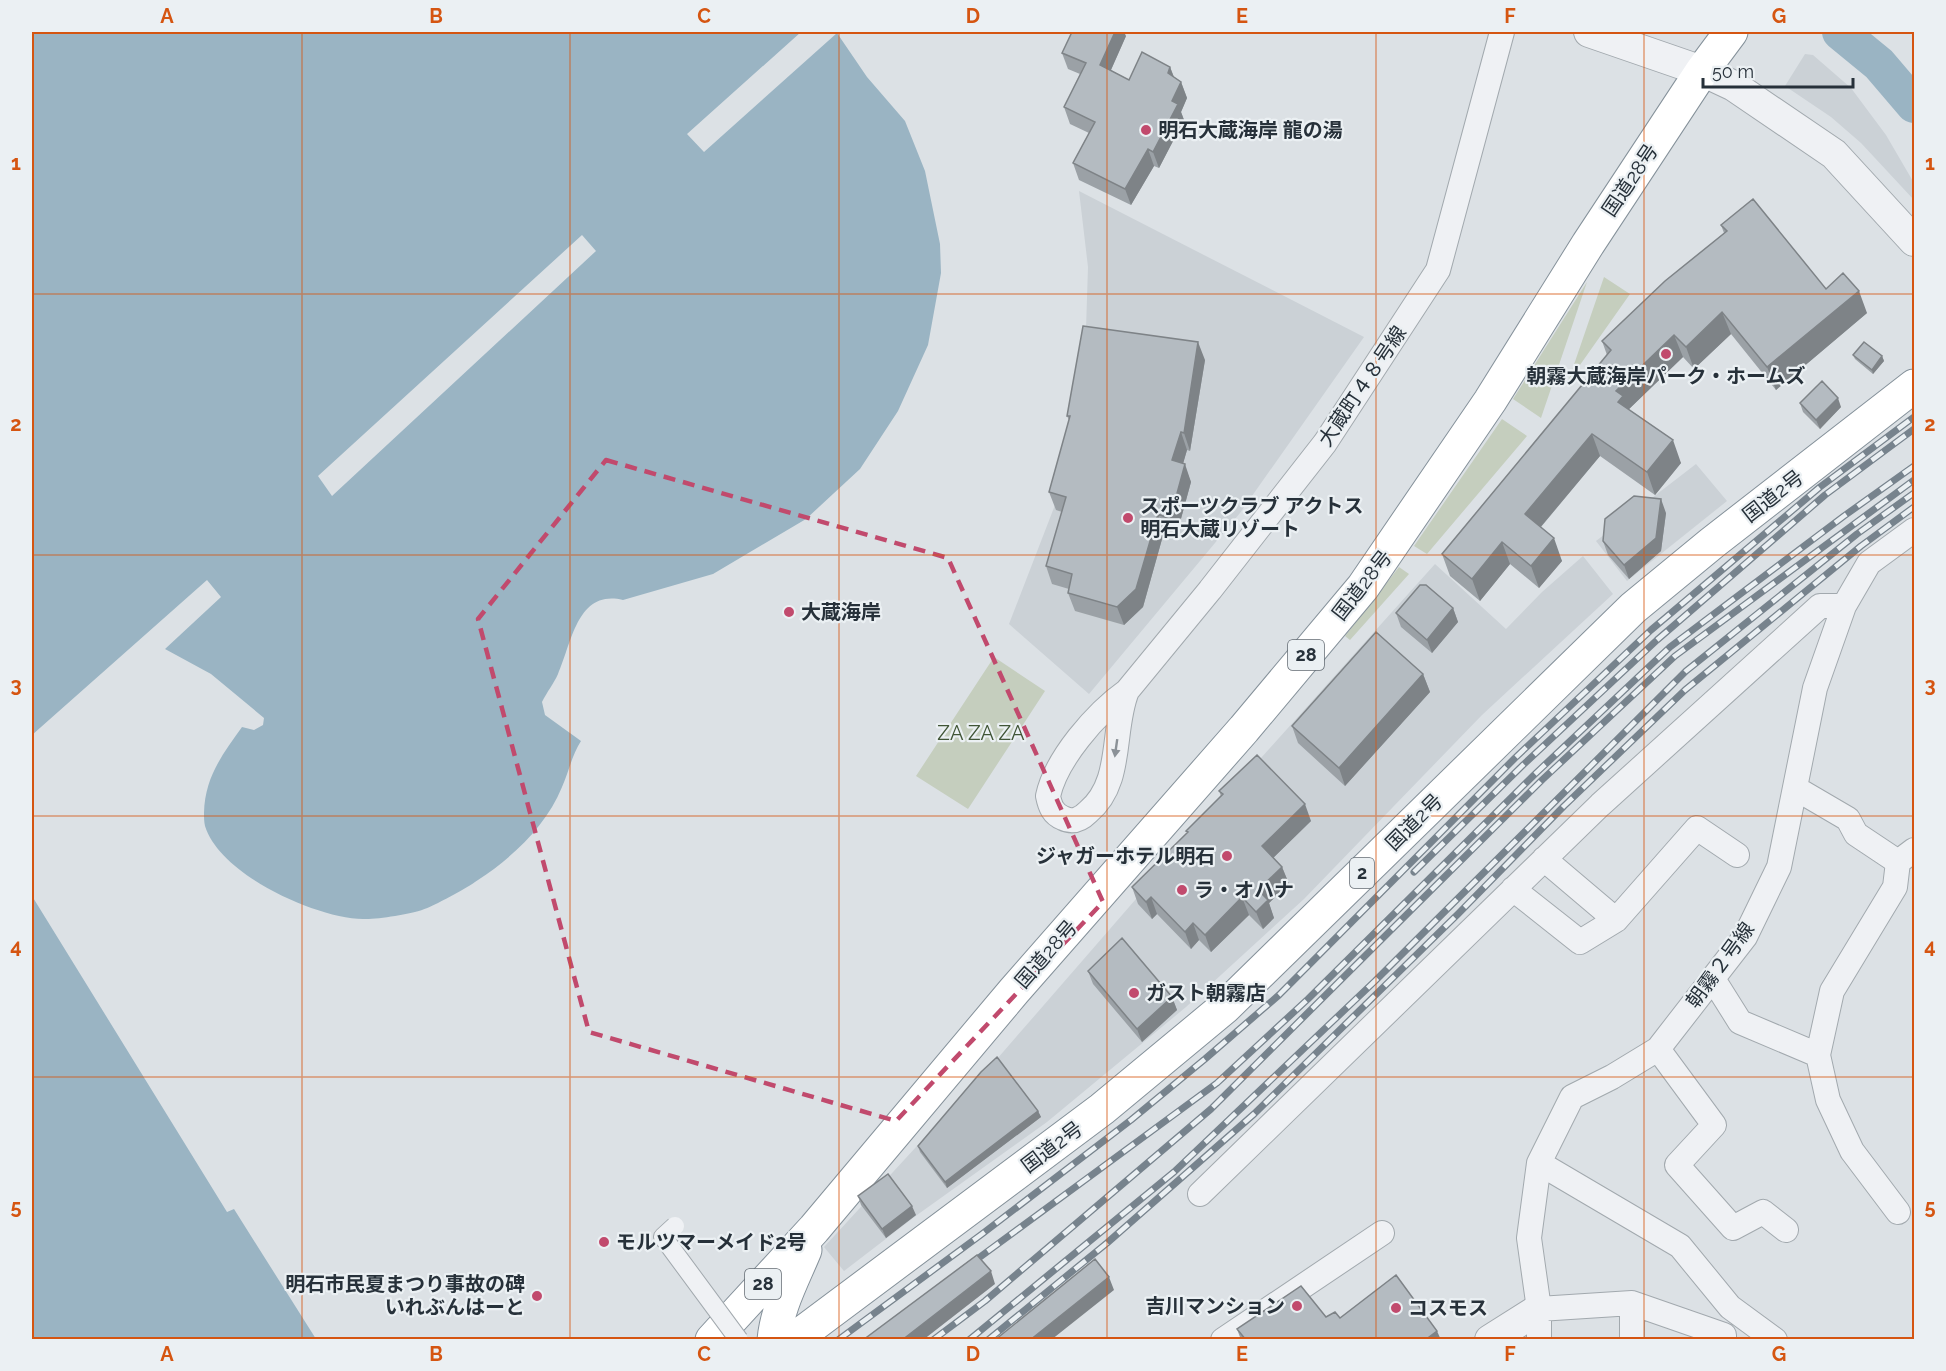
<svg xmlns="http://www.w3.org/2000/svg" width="1946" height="1371" font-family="Raleway,'Noto Sans JP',sans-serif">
	<rect width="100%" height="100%" fill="#dce1e5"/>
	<path fill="#cbd1d6" d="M1805,54L1813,55L1851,88L1886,135L1914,183V200L1861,143L1831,117L1785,86Z
		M1079,191L1364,337L1240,513L1089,694L1009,624L1055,505L1085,360L1088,267Z
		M1696,464L1727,501L1627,581L1596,541Z
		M1583,556L1613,594L1482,715L1304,899L1186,1007L1047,1122L917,1215L844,1271L824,1247L997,1059L1182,846L1435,564L1506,629L1542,592Z"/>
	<path fill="#c5cebe" d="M1604,277L1630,294L1568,382Z
		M1587,282L1541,418L1513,399Z
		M1502,419L1527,436L1427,554L1414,546Z
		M1399,567L1409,574L1350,640L1345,636Z
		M994,657L1045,691L968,809L916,776Z"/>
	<path fill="#9ab4c3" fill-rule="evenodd" d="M32,32H801L687,134L704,152L837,33L867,77L905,121L925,171L940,244L941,273L928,345L898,411L860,469L806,519L713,574L623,600C577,589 572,643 558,674C554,683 547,692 542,702L545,715L581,741C572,755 569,771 562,787C546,826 513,857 478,880C467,888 434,906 422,910C410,914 375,920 363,919C316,918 220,875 205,826C204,822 204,817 204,813C205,777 222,755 242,727L254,730L263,725L264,718L211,674L165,649L221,597L207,580L32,735ZM582,235L596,251L332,496L318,476Z
		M32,896L227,1212L234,1209L316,1339H32Z"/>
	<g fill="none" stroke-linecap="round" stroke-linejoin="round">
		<path stroke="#9ab4c3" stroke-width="36" d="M1840,32L1879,64L1914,105"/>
		<g stroke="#a2a9ae" stroke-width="26">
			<path id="minor" d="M1127,691C1111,730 1124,782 1088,812C1081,819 1073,823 1063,818C1053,814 1050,806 1048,796C1056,759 1096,713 1127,691L1210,590L1325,443L1438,270L1502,32
				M1795,788L1848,819L1856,834L1898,862L1914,850
				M1544,859L1616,920L1697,828L1737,855
				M1513,889L1580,942L1616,920
				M1713,979L1740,1022L1818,1055L1832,991L1895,887L1898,862
				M1658,1049L1714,1125L1677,1165L1733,1228L1763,1212L1786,1230
				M1818,1055L1828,1100L1852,1151L1898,1212
				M1539,1163L1680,1246L1730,1307L1775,1340
				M1200,1194L1600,805L1820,606H1844
				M1539,1309L1632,1303L1724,1335V1340
				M1223,1340L1382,1233
				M1539,1340V1309L1529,1238L1539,1163L1572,1097L1612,1077L1658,1049L1745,937L1779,867L1815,688L1844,606L1869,563L1914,530
				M1632,1340V1303"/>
		</g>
		<g stroke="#a2a9ae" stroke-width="32">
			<path id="tertiary" d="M1589,32L1702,71L1734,86L1834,154L1914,241
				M1490,1340L1539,1309"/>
		</g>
		<g stroke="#85919a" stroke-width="35">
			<path id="trunk" d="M712,1340L814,1229L1014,991L1244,729L1363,587L1490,401L1588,244L1702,71L1731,32
				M774,1340C777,1308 793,1279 805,1250
				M793,1340L1102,1109L1225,1007L1633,608L1712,543L1914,386"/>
		</g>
		<use href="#minor" stroke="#eff1f4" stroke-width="24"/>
		<use href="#tertiary" stroke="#eff1f4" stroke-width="30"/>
		<use href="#trunk" stroke="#fff" stroke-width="33"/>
		<g stroke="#77838d" stroke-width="7">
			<path id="rail" d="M1414,872L1523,765L1657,640L1825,495L1914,429
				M965,1268L1217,1083L1308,999L1534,775L1670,647L1844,516L1914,466
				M838,1340L982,1234L1131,1120L1205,1059L1279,995L1515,758L1651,630L1820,487L1914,417
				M933,1340L985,1301L1211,1109L1542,780L1675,656L1914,480
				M969,1340L1174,1172L1375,981L1686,671L1857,534L1914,493
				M988,1340L1107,1243L1254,1114L1458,914L1564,806L1685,690L1861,546L1914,507"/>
		</g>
		<use href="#rail" stroke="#ebf0f3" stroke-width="4.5" stroke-dasharray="14" stroke-linecap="butt"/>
		<g stroke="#a2a9ae" stroke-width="20" stroke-linecap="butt">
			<path id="pedestrian-bridge" d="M675,1226L663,1237L739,1340"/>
		</g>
		<use href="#pedestrian-bridge" stroke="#eff1f4" stroke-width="18"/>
	</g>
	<path fill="#9ba1a6" d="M1126,36L1111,70L1129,80L1170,67L1174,77L1181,82L1187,98L1181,112L1184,120L1159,168L1154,166L1131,205L1079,180L1073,163L1089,133L1070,124L1064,107L1080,74L1068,69L1062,53Z
		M1721,225L1867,313L1776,390L1731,334L1694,369L1683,357L1628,410L1681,463L1655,495L1600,456L1541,527L1562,561L1539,588L1510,564L1480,601L1450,576L1442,554L1607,355L1602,341L1724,233Z
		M1853,355L1882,356L1884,361L1873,374L1855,359Z
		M1205,360L1190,451L1187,450L1183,463L1191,482L1176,537L1164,532L1143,607L1124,625L1075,611L1068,593L1069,589L1052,584L1046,566L1062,512L1056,510L1049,492L1069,420L1067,416Z
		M1800,403L1841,407L1820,429L1803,412Z
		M1666,513L1661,551L1629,579L1608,555L1603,541Z
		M1453,608L1458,622L1432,653L1401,627L1396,613Z
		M1423,674L1430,692L1345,786L1298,743L1292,726Z
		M1219,791L1311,821L1273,858L1282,867L1289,884L1269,903L1274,918L1263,929L1249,915L1211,952L1199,940L1191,949L1157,914L1152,919L1138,904L1132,887L1187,833L1186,831L1221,796Z
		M1088,971L1172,997L1177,1010L1142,1042L1093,984Z
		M1038,1111L1041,1117L947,1188L920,1152L918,1146Z
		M858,1196L916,1215L886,1238L861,1205Z
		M1326,1317L1340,1318L1441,1340H1241L1237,1329Z"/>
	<path fill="#7e8387" d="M1115,32H1124L1126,36L1106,81L1100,65Z
		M1170,67L1176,83L1168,73Z
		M1181,82L1187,98L1181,112L1184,120L1159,168L1153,152L1172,101Z
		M1148,149L1154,166L1131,205L1125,189Z
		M1859,291L1867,313L1776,390L1767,367Z
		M1722,312L1731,334L1694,369L1686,347Z
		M1674,335L1683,357L1628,410L1618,402L1616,391Z
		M1198,342L1205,360L1190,451L1184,433Z
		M1882,356L1884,361L1873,374L1872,370Z
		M1838,398L1841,407L1820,429L1816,420Z
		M1181,432L1187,450L1179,478L1172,460Z
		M1592,434L1600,456L1533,536L1525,514Z
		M1673,440L1681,463L1655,495L1647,472Z
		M1185,464L1191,482L1176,537L1170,519Z
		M1661,499L1666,513L1661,551L1629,579L1624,565Z
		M1158,514L1164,532L1143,607L1124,625L1117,607Z
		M1554,538L1562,561L1539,588L1531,566Z
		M1502,542L1510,564L1480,601L1472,579Z
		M1453,608L1458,622L1432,653L1427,640Z
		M1423,674L1430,692L1345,786L1339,768Z
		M1305,804L1311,821L1268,863L1262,846Z
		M1282,867L1289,884L1269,903L1274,918L1263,929L1256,912L1258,890Z
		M1151,897L1157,914L1152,919L1146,902Z
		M1242,897L1249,915L1211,952L1205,935Z
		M1193,923L1199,940L1191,949L1185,932Z
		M1172,997L1177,1010L1142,1042L1137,1029Z
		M1038,1111L1041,1117L947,1188L945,1182Z
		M912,1206L916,1215L886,1238L882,1229Z
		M991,1271L995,1284L923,1340H902Z
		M1109,1277L1114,1290L1051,1340H1030Z
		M1437,1331L1441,1340H1425Z"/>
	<path fill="#b4bbc1" stroke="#7e8387" stroke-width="1.5" d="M1072,32H1115L1100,65L1129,80L1142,52L1170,67L1168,73L1181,82L1172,101L1178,104L1153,152L1148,149L1125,189L1073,163L1095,122L1064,107L1086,63L1062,53Z
		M1753,199L1826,289L1843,273L1859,291L1767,367L1722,312L1686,347L1674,335L1616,391L1623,396L1618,402L1673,440L1647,472L1592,434L1525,514L1554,538L1531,566L1502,542L1472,579L1442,554L1611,350L1602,341L1665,281L1727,231L1721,225Z
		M1083,326L1198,342L1184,433L1181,432L1172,460L1185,464L1170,519L1158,514L1136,589L1117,607L1068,593L1072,574L1046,566L1066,497L1049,492L1070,416H1067Z
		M1864,342L1882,356L1872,370L1853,355Z
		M1822,381L1838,398L1816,420L1800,403Z
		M1634,496L1661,499L1656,538L1624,565L1603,541L1605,519Z
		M1420,585H1426L1453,608L1427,640L1396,613Z
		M1376,632L1423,674L1339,768L1292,726Z
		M1257,755L1305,804L1262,846L1282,867L1258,890L1268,900L1256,912L1242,897L1205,935L1193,923L1185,932L1151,897L1146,902L1132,887L1188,832L1186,831L1223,794L1219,791Z
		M1122,938L1172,997L1137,1029L1088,971Z
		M997,1057L1038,1111L945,1182L918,1146L981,1072Z
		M888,1174L912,1206L882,1229L858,1196Z
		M977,1255L991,1271L902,1340H863Z
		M1095,1259L1109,1277L1030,1340H995Z
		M1396,1275L1437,1331L1425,1340H1246L1237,1329L1301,1286L1326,1317L1335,1312L1340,1318Z"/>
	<defs><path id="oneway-solid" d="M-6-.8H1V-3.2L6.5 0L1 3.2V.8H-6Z" transform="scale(1.5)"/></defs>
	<use fill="#8b9197" href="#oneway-solid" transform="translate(1116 748) rotate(98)"/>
	<path fill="none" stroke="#c14a6d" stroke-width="4.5" stroke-dasharray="12 8" stroke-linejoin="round" d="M606,460L948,558L1103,902L896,1121L589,1032L478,619Z"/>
	<path fill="none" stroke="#d55511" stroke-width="1.5" stroke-opacity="0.55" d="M302,32V1340M570,32V1340M839,32V1340M1107,32V1340M1376,32V1340M1644,32V1340M32,294H1914M32,555H1914M32,816H1914M32,1077H1914"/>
	<g fill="#c14a6d" stroke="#ebf0f3" stroke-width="2">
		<circle cx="1146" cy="130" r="6"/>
		<circle cx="1666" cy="354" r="6"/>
		<circle cx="1128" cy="518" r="6"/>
		<circle cx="789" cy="612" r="6"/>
		<circle cx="1227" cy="856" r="6"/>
		<circle cx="1182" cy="890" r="6"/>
		<circle cx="1134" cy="993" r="6"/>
		<circle cx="604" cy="1242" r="6"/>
		<circle cx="537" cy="1296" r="6"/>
		<circle cx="1297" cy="1306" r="6"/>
		<circle cx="1396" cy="1308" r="6"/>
	</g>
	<g text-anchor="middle" stroke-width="4.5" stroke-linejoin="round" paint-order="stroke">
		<g fill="#ebf0f3" stroke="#626a72" stroke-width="1.5">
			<rect x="1288" y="640" width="36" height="30" rx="4.5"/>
			<rect x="1350" y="858" width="24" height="30" rx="4.5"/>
			<rect x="745" y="1269" width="36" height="30" rx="4.5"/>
		</g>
		<g font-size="18" font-weight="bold" fill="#27313a">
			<text x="1306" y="661">28</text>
			<text x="1362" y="879">2</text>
			<text x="763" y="1290">28</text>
		</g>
		<g font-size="20" font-weight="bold" fill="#27313a" stroke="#ebf0f3" text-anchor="start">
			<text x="1158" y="137">明石大蔵海岸 龍の湯</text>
			<text x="1666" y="383" text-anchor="middle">朝霧大蔵海岸パーク・ホームズ</text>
			<text x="1140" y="513">スポーツクラブ アクトス<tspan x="1140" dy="23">明石大蔵リゾート</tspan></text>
			<text x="801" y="619">大蔵海岸</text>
			<text x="1215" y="863" text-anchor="end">ジャガーホテル明石</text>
			<text x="1194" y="897">ラ・オハナ</text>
			<text x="1146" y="1000">ガスト朝霧店</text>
			<text x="616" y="1249">モルツマーメイド2号</text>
			<text x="525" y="1291" text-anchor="end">明石市民夏まつり事故の碑<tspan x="525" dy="23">いれぶんはーと</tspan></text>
			<text x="1285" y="1313" text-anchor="end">吉川マンション</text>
			<text x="1408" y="1315">コスモス</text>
		</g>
		<g font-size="20" fill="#27313a" stroke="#ebf0f3">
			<text transform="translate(1630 180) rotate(-56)" y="7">国道28号</text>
			<text transform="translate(1362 386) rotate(-56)" y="7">大蔵町４８号線</text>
			<text transform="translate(1773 496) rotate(-38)" y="7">国道2号</text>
			<text transform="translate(1362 585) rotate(-52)" y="7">国道28号</text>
			<text transform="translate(1414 822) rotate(-45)" y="7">国道2号</text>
			<text transform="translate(1046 954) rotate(-49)" y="7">国道28号</text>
			<text transform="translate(1720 965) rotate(-54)" y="7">朝霧２号線</text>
			<text transform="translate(1052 1147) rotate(-37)" y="7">国道2号</text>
		</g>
		<g font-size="20" fill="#405536" stroke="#ebf0f3">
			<text x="981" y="740">ZA ZA ZA</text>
		</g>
	</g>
	<rect width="1946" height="1371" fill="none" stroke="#ebf0f3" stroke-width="66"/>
	<path d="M1703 78v9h150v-9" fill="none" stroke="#27313a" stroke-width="3"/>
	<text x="1712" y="78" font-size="18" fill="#27313a" stroke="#ebf0f3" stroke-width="4.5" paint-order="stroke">50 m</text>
	<rect x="33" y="33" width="1880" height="1305" fill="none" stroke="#d55511" stroke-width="2"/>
	<g font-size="20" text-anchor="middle" font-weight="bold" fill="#d55511">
		<text x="167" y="23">A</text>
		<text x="436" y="23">B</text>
		<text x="704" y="23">C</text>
		<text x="973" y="23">D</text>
		<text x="1242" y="23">E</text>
		<text x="1510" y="23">F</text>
		<text x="1779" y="23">G</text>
		<text x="16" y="170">1</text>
		<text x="1930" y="170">1</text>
		<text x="16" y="431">2</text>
		<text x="1930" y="431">2</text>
		<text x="16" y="692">3</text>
		<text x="1930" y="692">3</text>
		<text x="16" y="953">4</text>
		<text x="1930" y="953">4</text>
		<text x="16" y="1214">5</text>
		<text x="1930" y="1214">5</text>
		<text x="167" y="1361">A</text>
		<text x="436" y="1361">B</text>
		<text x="704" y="1361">C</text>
		<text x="973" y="1361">D</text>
		<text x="1242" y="1361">E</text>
		<text x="1510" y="1361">F</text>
		<text x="1779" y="1361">G</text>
	</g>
</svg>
